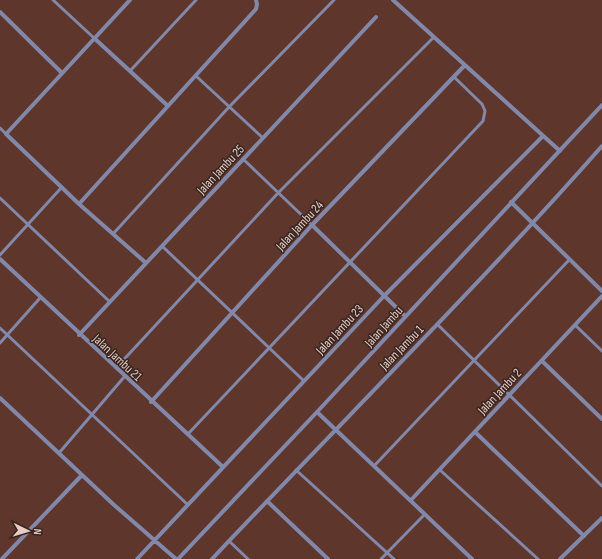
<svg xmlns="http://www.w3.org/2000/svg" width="602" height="559" font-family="'Sofia Sans Condensed',sans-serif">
	<rect width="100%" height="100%" fill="#5f362b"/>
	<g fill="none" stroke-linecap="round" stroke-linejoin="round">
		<path stroke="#8188aa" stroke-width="3" d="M53,0L94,38
			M130,71L196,0
			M196,76L263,138
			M0,128L6,134
			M243,159L312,225
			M0,198L110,302
			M113,234L229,107L334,0
			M162,246L304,381
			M0,255L62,187
			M437,324L602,486
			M575,325L602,351
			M0,328L187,504
			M0,343L40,298
			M116,368L279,192L433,38
			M188,434L483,121L485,111L482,104L454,77
			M59,453L125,376
			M374,466L569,260
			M296,470L394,559
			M440,470L538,559
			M229,541L248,559
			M381,559L425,514"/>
		<path stroke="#8188aa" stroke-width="4" d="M130,0L6,134L79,204L146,263
			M393,0L560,151
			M0,12L62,73
			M94,38L168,106
			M511,202L602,291
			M79,204L256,9L257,4L256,0
			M312,225L405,316
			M0,259L223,467
			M79,335L376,17
			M542,361L602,419
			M0,398L113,504L176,559
			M151,402L312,225L465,65
			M317,412L472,559
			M475,432L584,536
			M411,500L602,296
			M267,501L328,559
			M2,559L82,475
			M137,559L384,296L543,136
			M178,559L317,412L602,105
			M212,559C342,421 477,288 602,146
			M560,559L602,518"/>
	</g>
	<g text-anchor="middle" stroke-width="3" stroke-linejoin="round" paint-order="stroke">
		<g font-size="13" fill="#e6ccc5" stroke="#37241f">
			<text transform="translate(220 169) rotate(-47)" y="5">Jalan Jambu 25</text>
			<text transform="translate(299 225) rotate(-47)" y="5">Jalan Jambu 24</text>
			<text transform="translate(383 326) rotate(-48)" y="5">Jalan Jambu</text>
			<text transform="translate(339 329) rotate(-47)" y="5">Jalan Jambu 23</text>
			<text transform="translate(401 347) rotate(-46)" y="5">Jalan Jambu 1</text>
			<text transform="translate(118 357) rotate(43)" y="5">Jalan Jambu 21</text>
			<text transform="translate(499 391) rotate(-47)" y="5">Jalan Jambu 2</text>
		</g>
	</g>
	<g transform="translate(28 531) rotate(95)" stroke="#37241f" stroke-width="3" paint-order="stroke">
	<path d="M0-3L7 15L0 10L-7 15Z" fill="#e6ccc5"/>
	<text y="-6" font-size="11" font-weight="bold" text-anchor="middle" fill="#e6ccc5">N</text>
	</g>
</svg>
